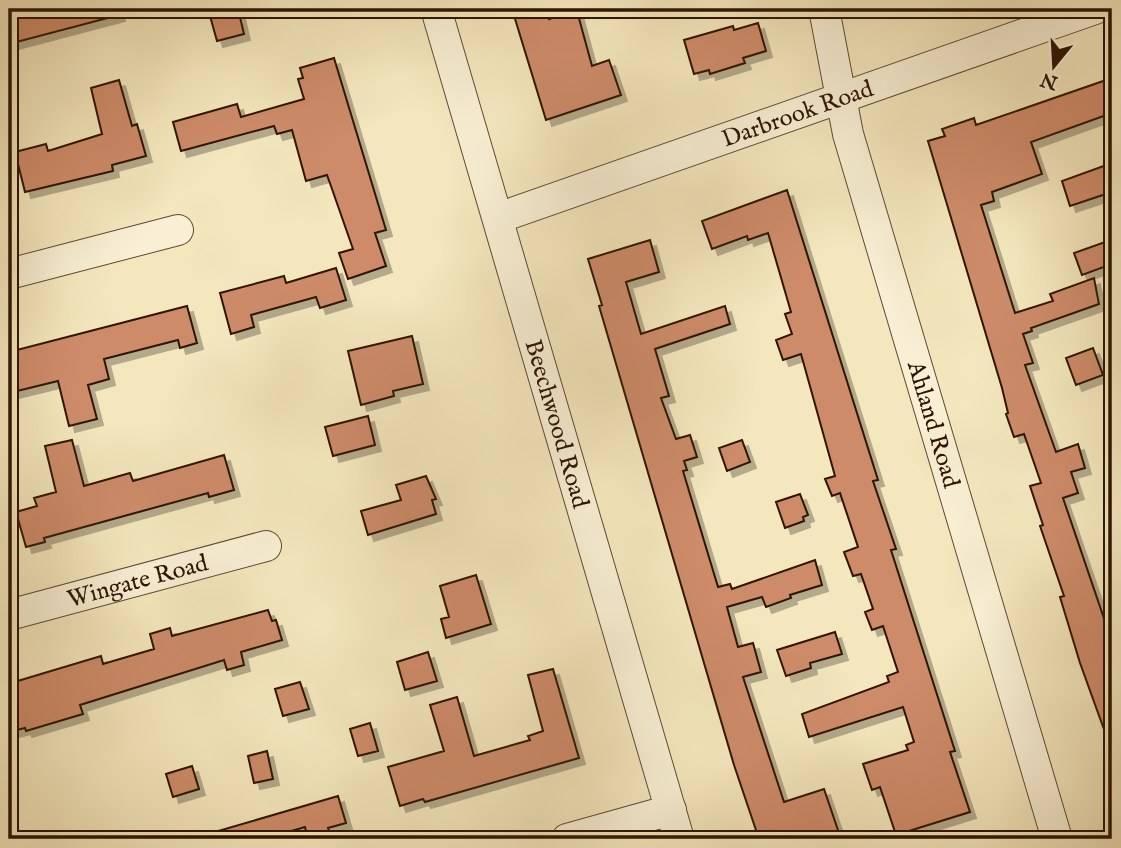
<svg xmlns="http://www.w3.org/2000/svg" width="1121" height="848" font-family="'IM FELL English',serif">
	<defs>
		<filter id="shadow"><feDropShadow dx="6" dy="6" stdDeviation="0" flood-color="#0004"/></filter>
	</defs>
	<rect width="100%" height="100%" fill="#f4e7bd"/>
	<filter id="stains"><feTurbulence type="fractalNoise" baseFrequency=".00286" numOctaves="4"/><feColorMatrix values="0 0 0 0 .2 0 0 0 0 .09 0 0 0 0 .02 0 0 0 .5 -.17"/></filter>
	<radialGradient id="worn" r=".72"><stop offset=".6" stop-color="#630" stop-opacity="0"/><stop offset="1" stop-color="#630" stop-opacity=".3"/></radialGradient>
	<path fill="#cd8b69" stroke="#2d1403" stroke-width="2" filter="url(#shadow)" d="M9,9H118L119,15L9,44Z
		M238,9L244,34L217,41L210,16Z
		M512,9H546L549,19L577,11L592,66L609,60L621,95L546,120Z
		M758,23L766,51L743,58L745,63L710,74L709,70L694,74L684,40L733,26L734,30Z
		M334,58L386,230L375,233L386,266L348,279L339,253L353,249L332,189L327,175L306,181L292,130L277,134L274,126L181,151L173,122L237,104L241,117L304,99L298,79L303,78L300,68Z
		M1112,78V113L1031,142L1042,174L992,192L994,201L981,205L1015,313L1053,301L1050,294L1094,278L1099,304L1031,328L1032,331L1023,334L1033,363L1025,365L1056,452L1078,444L1085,468L1071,472L1078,493L1063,498L1112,642L1110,746L1080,663L1060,597L1064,596L1040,526L1043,525L1030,486L1041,483L1024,434L1014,437L1006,414L1008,413L1002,388L928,141L945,136L942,129L974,118L976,125Z
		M119,80L132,126L137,124L146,156L112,165L113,171L25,192L15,152L46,144L48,151L102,134L91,88Z
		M1112,163V192L1070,206L1062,181Z
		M787,190L878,480L873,481L896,549L891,550L955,751L950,752L970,812L896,835L880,787L872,790L863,764L908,750L906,745L914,742L903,707L809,737L802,714L889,682L887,676L898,672L883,626L872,630L865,612L873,609L861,574L853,576L844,552L858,547L840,493L832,496L825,479L835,476L801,354L783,360L776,340L792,334L785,314L791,312L768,233L748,240L747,236L712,249L702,221Z
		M650,240L659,272L626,282L641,334L725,306L730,324L655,349L669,396L661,398L676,439L690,435L697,457L684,461L687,470L683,471L718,587L730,584L732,589L815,560L822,585L790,595L791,598L766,607L762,597L727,607L738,647L753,643L761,672L743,677L784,802L824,789L841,839H759L734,765L599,306L602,305L588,259Z
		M1105,242L1112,264L1082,275L1074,253Z
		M336,268L346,300L320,308L316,297L251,315L254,327L231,334L220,293L284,276L286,283Z
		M187,306L197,343L180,348L178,340L104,359L109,379L88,385L97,419L69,426L58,381L9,393V352Z
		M412,336L423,384L393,391L394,396L361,405L348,351Z
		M1093,348L1103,375L1076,385L1066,358Z
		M368,416L375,445L333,456L325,427Z
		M72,440L84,486L130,473L133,481L224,455L234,490L209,497L208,493L44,538L45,542L26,547L16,512L37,506L34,498L56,492L45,446Z
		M742,440L750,462L727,471L719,448Z
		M426,476L436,499L432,500L436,514L368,535L361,511L401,500L396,485Z
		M800,494L808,515L803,517L804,521L785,528L776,502Z
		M476,575L491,624L446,638L441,619L449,617L440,586Z
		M268,610L272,621L276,620L282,640L241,652L244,665L227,670L224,660L80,705L83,714L26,731L25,728L9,732V694L14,692L11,683L101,656L103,664L154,649L150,634L170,628L172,636Z
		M835,632L842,654L810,663L811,668L786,676L777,650Z
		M428,652L437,681L405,690L397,662Z
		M553,669L579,758L425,802L423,799L400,806L388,767L444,751L430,705L457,697L474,756L530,740L528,736L543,731L528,675Z
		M300,682L309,709L283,716L275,689Z
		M370,723L378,751L358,756L350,729Z
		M267,751L273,779L254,783L248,756Z
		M192,766L199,789L173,797L166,774Z
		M338,796L346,823L328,828L330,833L308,839L305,827L264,839H209L208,834Z"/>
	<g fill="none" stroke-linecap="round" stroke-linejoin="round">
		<g stroke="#5f4932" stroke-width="32">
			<g id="minor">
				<path id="s1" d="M436,9L679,839"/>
				<path id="s2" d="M824,9L848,134L1057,839"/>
				<path id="s3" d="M498,218L1095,9"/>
				<path d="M9,274L178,230"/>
				<path id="s4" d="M9,615L266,546"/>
				<path d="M567,839L671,810"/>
			</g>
		</g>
		<use href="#minor" stroke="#f8efd4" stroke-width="30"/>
	</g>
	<g text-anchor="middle" stroke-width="7" stroke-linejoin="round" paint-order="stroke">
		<g font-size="24" fill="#2d1403" stroke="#f8efd4">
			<text dy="8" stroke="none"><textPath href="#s3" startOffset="317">Darbrook Road</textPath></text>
			<text dy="8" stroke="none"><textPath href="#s1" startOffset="432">Beechwood Road</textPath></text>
			<text dy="8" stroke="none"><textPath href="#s2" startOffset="430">Ahland Road</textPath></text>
			<text dy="8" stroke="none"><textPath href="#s4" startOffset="133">Wingate Road</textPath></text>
		</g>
	</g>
	<rect width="1121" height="848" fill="none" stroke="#f4e7bd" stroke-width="35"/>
	<rect x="10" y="10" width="1100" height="827" fill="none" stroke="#2d1403" stroke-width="3.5"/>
	<rect x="18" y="18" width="1086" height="813" fill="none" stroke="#2d1403" stroke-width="2"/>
	<g transform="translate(1054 66) rotate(198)" stroke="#f8efd4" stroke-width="5" paint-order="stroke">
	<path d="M0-5L12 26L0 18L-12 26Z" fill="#2d1403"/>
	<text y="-10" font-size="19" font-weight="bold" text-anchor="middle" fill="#2d1403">N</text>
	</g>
	<rect width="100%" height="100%" filter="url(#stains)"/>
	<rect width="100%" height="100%" fill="url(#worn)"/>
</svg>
